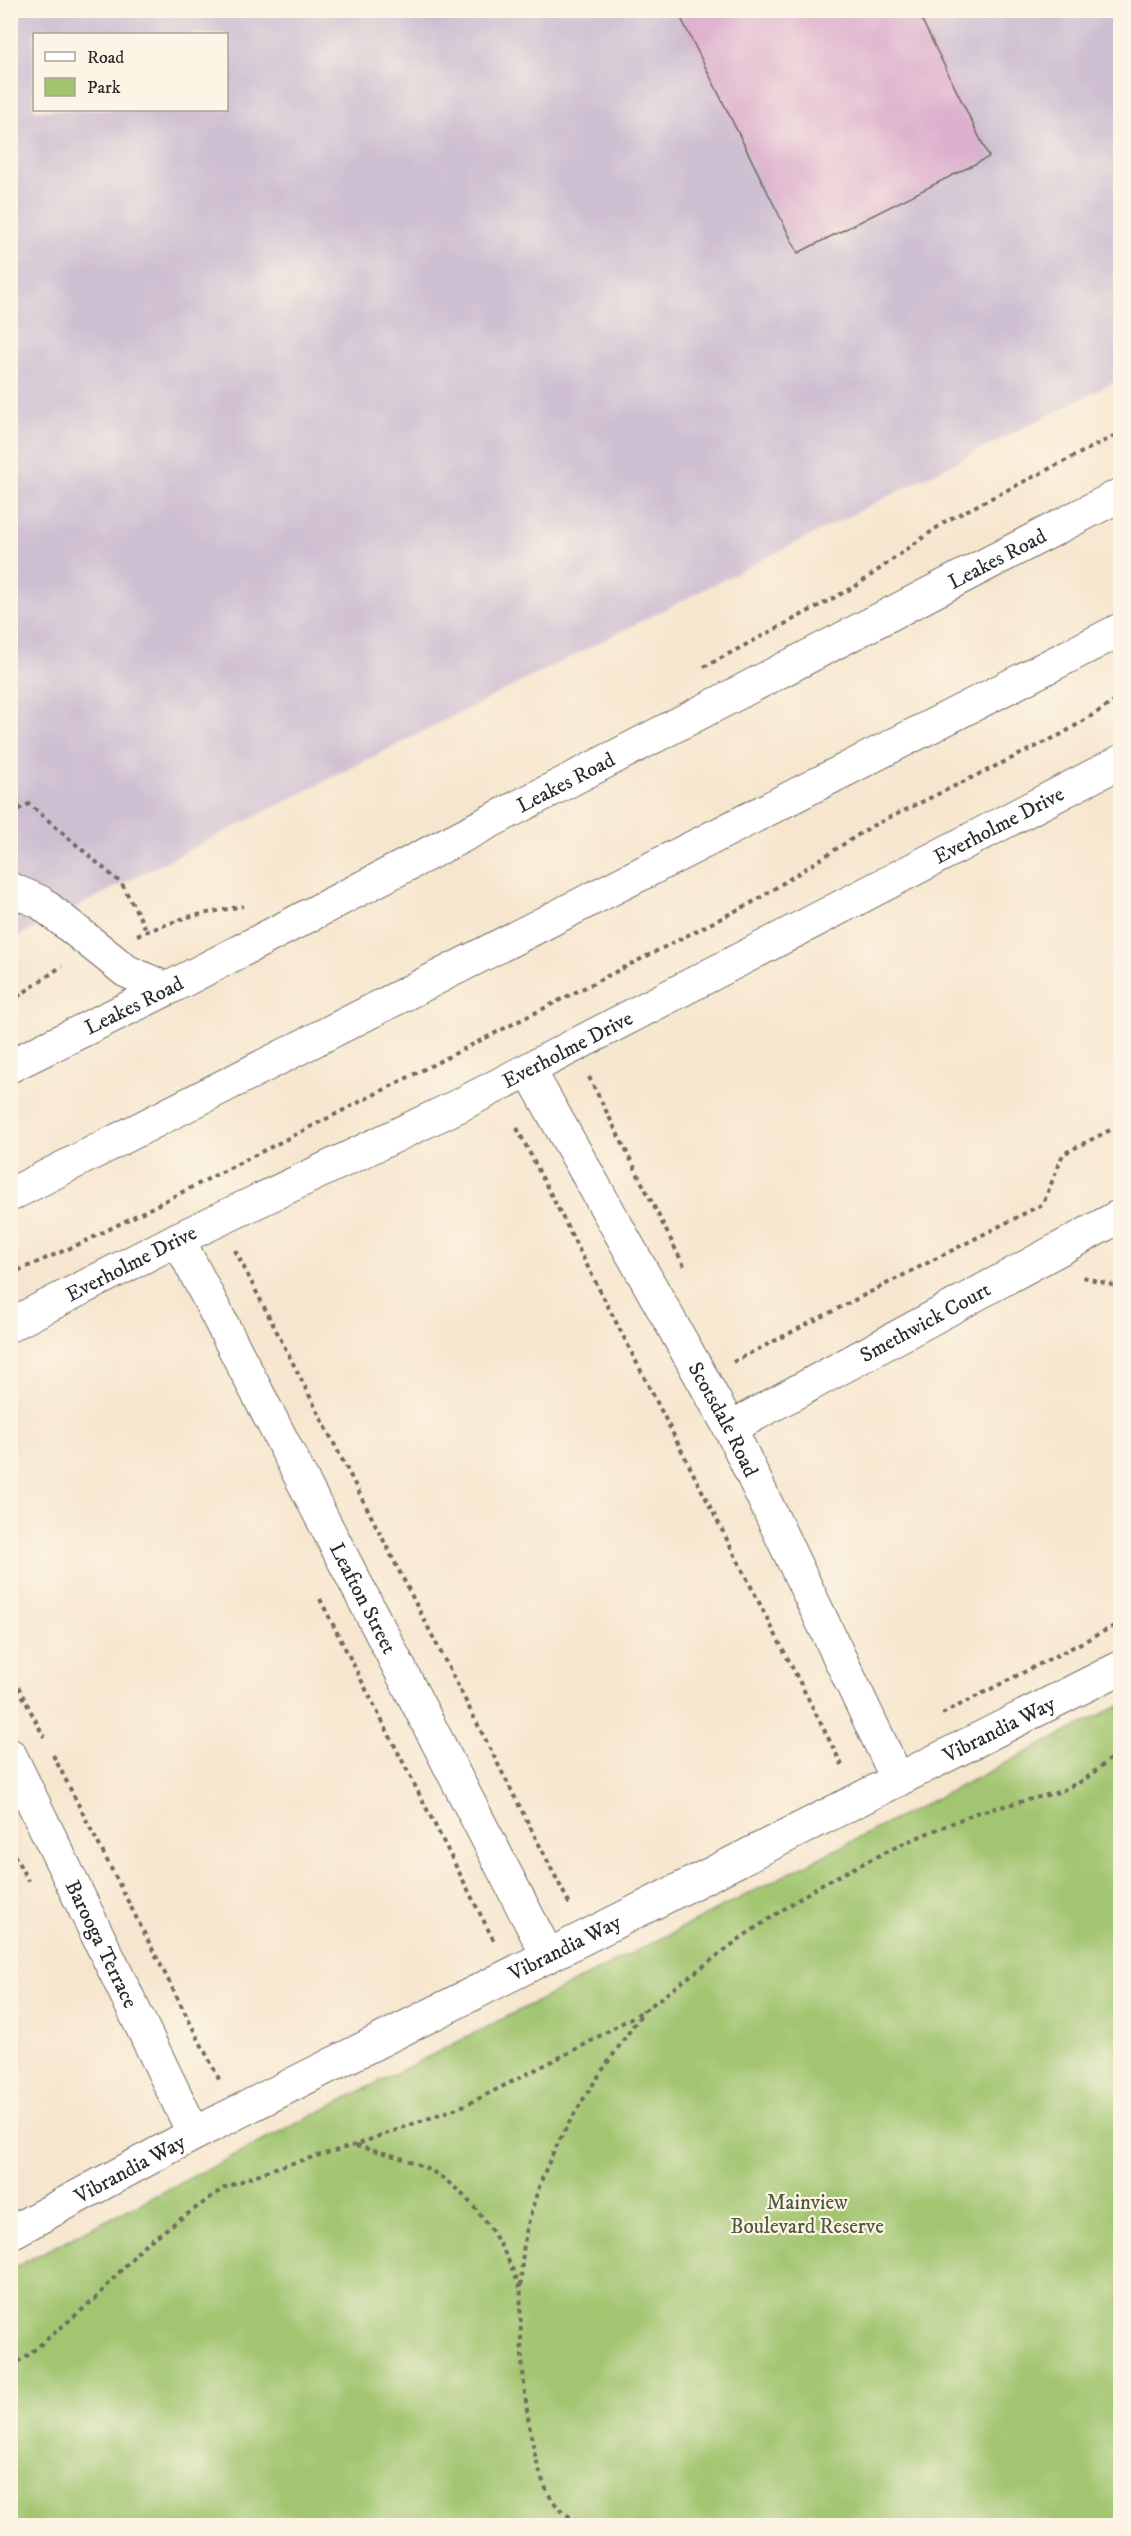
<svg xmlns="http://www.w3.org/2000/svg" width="1131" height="2536" font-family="'IM FELL DW Pica',serif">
	<rect width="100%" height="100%" fill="#fcf5e5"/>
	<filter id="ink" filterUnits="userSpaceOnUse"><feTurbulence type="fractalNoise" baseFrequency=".0167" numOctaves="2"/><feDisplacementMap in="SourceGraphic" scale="12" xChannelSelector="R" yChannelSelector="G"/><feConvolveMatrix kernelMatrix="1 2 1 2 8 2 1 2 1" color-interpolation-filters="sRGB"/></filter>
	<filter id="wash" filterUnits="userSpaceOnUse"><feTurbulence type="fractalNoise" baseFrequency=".008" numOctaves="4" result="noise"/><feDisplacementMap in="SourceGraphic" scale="24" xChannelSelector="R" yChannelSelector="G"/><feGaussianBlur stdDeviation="1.35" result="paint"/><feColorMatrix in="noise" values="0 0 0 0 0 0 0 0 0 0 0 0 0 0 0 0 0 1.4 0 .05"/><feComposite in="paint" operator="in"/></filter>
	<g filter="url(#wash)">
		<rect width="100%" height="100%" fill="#f7e6cf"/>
		<path fill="#cebed1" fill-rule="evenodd" d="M11,11H1120V379L11,940ZM34,34H226V110H34Z"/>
		<path fill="#a1c56f" stroke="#66784d" stroke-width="1.5" d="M1120,1705V2525H11V2269Z"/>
		<g id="blocks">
			<path fill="#ddb0cd" d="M677,10H917L989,157L798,253Z"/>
		</g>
	</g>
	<g filter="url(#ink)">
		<use href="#blocks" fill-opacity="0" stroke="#726c64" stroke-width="1.5"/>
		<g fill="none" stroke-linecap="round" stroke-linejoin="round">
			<g stroke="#726c64" stroke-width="35">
				<g id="minor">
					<path d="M10,889L40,902L126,971L167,989"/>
					<path id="s1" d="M529,1070L730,1428L898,1780"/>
					<path id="s2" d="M178,1239L548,1956"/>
					<path id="s3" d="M10,1325L178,1239L460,1105L1120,762"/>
					<path id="s4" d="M730,1428L1120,1216"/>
					<path id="s5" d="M10,1755L194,2134"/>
					<path id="s6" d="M10,2233L194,2134L1120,1668"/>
				</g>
			</g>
			<g stroke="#726c64" stroke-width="35">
				<g id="trunk">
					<path id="s7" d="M10,1066L167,989L1120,495"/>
					<path d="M10,1195L1120,630"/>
				</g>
			</g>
			<path stroke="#726c64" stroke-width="4" stroke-dasharray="4.5 4.5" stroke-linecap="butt" d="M704,667L856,586L946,521L1120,433
				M10,813L29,804L122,884L147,931
				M137,935L187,917L243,906
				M10,1002L62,966
				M589,1077L685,1268
				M517,1128L842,1765
				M235,1250L569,1903L572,1902
				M10,1274L84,1242L755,901L872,826L1062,734L1120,698
				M1083,1277L1120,1287
				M733,1362L1043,1204L1063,1154L1120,1125
				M10,1365L18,1361
				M320,1599L495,1943
				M10,1671L44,1737
				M942,1714L1120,1623
				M53,1755L220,2081
				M10,1847L28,1881
				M356,2146C380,2152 407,2158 430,2170C474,2195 503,2242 520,2288
				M10,2367L28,2355L95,2299L144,2245L224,2188L272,2169L355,2145L468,2104L584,2045L645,2010L742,1937L820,1885L902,1844L976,1813L1059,1792L1084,1780L1120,1751
				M586,2526C572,2519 559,2511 551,2498C521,2450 515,2294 525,2238C528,2222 533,2205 538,2190C561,2123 605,2068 644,2010"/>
			<use href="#minor" stroke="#fff" stroke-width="33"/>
			<use href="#trunk" stroke="#fff" stroke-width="33"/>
		</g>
	</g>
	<g text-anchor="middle" stroke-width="4.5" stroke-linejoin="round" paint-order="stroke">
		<g font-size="21" fill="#2b2b2b" stroke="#fcf5e5">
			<text dy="7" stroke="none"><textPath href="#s7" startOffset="1110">Leakes Road</textPath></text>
			<text dy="7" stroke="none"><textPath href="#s7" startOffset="624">Leakes Road</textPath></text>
			<text dy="7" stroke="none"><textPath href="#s3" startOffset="1108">Everholme Drive</textPath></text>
			<text dy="7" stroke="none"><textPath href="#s7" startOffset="138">Leakes Road</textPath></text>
			<text dy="7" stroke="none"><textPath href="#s3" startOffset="622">Everholme Drive</textPath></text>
			<text dy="7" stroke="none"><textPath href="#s3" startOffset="136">Everholme Drive</textPath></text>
			<text dy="7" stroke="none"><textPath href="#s4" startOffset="222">Smethwick Court</textPath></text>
			<text dy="7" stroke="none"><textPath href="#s1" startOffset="400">Scotsdale Road</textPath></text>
			<text dy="7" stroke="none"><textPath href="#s2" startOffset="404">Leafton Street</textPath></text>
			<text dy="7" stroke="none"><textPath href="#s6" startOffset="1110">Vibrandia Way</textPath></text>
			<text dy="7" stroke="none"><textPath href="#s5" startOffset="210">Barooga Terrace</textPath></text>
			<text dy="7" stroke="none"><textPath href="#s6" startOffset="624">Vibrandia Way</textPath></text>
			<text dy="7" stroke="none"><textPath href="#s6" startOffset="136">Vibrandia Way</textPath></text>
		</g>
		<g font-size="21" fill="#4e593f" stroke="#fcf5e5">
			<text x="807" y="2209">Mainview<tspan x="807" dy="24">Boulevard Reserve</tspan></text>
		</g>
	</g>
	<rect width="1131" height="2536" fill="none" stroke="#fcf5e5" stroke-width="36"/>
	<rect x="33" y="33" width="195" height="78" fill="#fcf5e5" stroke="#a8a49b" stroke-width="1.5"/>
	<rect x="45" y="52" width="30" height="9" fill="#ffffff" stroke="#a8a49b" stroke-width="1.5"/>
	<text x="87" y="63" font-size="18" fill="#2b2b2b">Road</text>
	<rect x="45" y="78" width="30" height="18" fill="#a1c56f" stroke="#a8a49b" stroke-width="1.5"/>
	<text x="87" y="93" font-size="18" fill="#2b2b2b">Park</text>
</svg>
